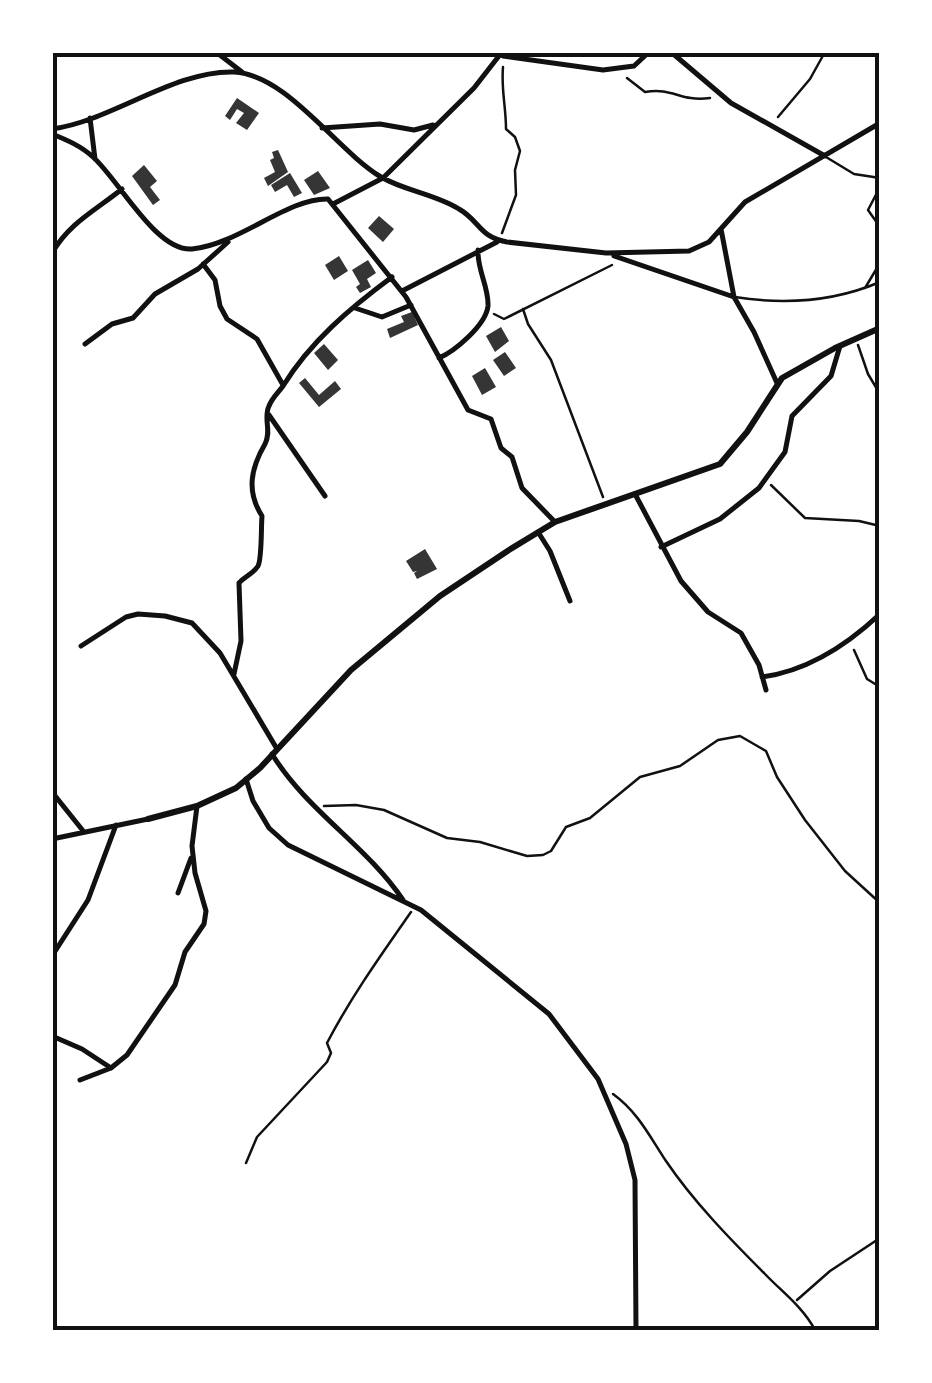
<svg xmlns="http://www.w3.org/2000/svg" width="932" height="1383" font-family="Arial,sans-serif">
	<rect width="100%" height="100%" fill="#fff"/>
	<path fill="#353535" d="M237,98L259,113L247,130L236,123L244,113L237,109L230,120L225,116Z
		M278,150L288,172L268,186L264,178L275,172L270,160L274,158L272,152Z
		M144,165L157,181L150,187L160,200L153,205L132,176Z
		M318,171L330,188L314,195L304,180Z
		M290,173L302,193L294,197L287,185L275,192L271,185Z
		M379,216L394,229L383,242L368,228Z
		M339,256L348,271L334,280L325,265Z
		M368,260L376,273L367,279L371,287L360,293L356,287L360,284L352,270Z
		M412,312L418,325L390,338L387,329L404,322L401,316Z
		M501,327L509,341L495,352L486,336Z
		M324,344L338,360L328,370L314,353Z
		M505,352L516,368L504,376L493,360Z
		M485,368L496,387L482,395L472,376Z
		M305,378L319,395L335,381L341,389L319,407L299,383Z
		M425,549L437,569L417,579L414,573L417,571L413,572L406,561Z"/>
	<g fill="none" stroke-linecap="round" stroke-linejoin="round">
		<path stroke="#111" stroke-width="2.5" d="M627,78L645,92C674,87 679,102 710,98
			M778,117L810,79L825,52
			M502,233L516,195L515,170L520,151L515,137L506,129C506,107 501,89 503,67
			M523,309L528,324L551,360L603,497
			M494,314L504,319L612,265
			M858,345L868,374L880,394
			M771,485L805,518L859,521L880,526
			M854,650L867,679L880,687
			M324,806L356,805L384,810L447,838L480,842L527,856L543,855L551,851L566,827L590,818L640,777L680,766L718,740L740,736L766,751L777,777L805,820L845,871L880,903
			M613,1094C638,1112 650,1137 666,1161C693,1201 730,1239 764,1273C782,1292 803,1307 815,1330
			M246,1163L257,1137L327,1062L331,1053L327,1043C351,997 381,955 411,912
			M797,1300L830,1271L880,1238"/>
		<path stroke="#111" stroke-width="2.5" d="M826,157L854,174L880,178
			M880,187L868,210L880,227
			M865,288L880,263
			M735,297C785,305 833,302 880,282"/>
		<path stroke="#111" stroke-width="5" d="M216,52L242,72
			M671,52L731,103L825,156
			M503,56L603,70L634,66L649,52
			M90,118L95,159
			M322,128L380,124L414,130L433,125
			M52,129C112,121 174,70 234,72C288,75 336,150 381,177C405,191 435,194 459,209C480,221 479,237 507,242L606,253L689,251L709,242L745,202L880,123
			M52,134C67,140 81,146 93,157C119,180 156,252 192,249C240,244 287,198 328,199L406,297L468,410L491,419L501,448L512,457L522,488L555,522
			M333,204L383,178L474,88L502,52
			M721,229L734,297L754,332L777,383
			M52,253C69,223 96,210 122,189
			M614,256L734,297
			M203,264L215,280L220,306L227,319L257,339L283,385
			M402,291L497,242
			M355,308L382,317L411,305
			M85,344L112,324L133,318L155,294L198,269L228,242
			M439,358C455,351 486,325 488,306C489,287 477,270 478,250
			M269,415L325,496
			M635,494L681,581L708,612L741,633L759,665L766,690
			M538,532L550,551L570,601
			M661,547L720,519L759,488L785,452L792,416L831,376L840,346
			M81,646L126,617L138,614L165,616L192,623L220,653L277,749
			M234,674L241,641L239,583C245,576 253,574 258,566C262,559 261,527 262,516C246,491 251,468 265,444C272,431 263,418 269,406C272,398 278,393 283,386C310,342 350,308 392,277
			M762,677C807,671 847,645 880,614
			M272,754C307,811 366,845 403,900
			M246,779L253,801L269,828L288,845L421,910L549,1014L598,1079L626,1144L635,1180L636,1330
			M52,792L84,832
			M878,829L880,828
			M52,839L148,819
			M178,893L191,858
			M52,956L88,900L116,825
			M52,1036L82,1049L111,1068
			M80,1080L111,1068L127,1055L175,985L185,952L204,924L206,911L195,873L192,846L197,806"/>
		<path stroke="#111" stroke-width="6" d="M148,819L197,806L236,788L260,768L351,670L440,596L509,550L555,522L720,464L747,432L782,378L835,348L880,328"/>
	</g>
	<rect width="932" height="1383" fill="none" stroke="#ffffff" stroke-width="110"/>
	<rect x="55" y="55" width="822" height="1273" fill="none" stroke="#111" stroke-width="4"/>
</svg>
